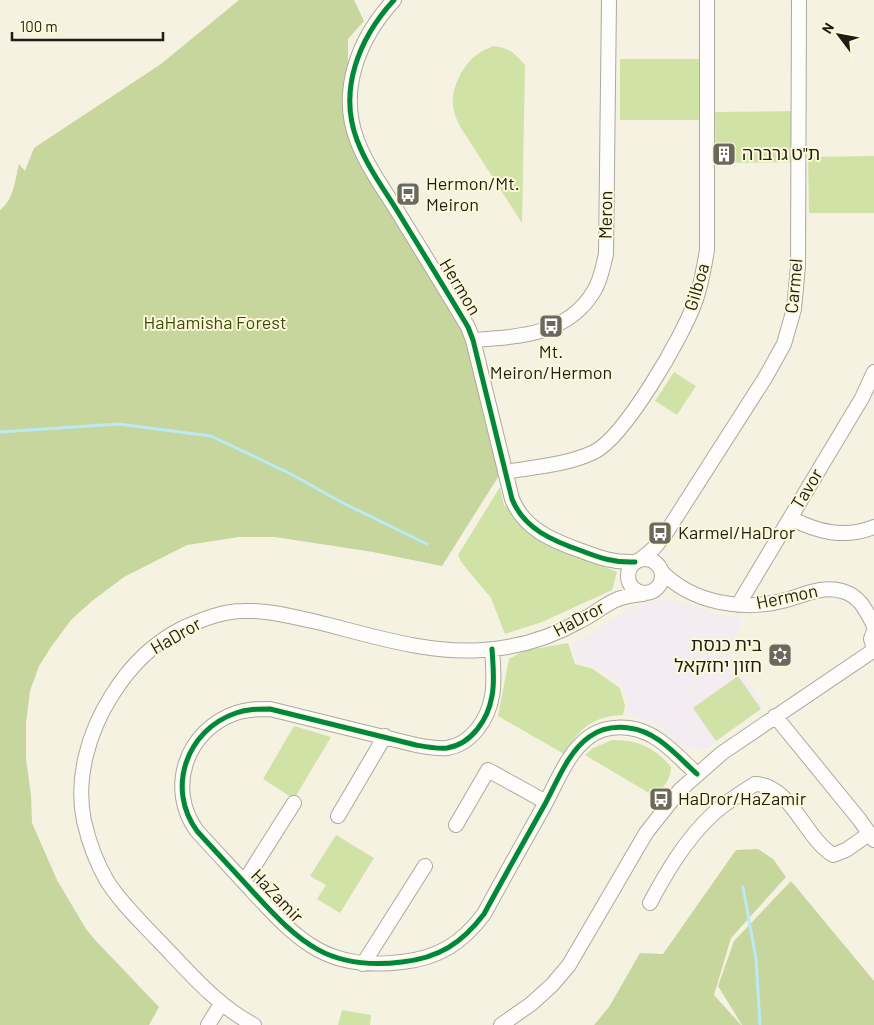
<svg xmlns="http://www.w3.org/2000/svg" width="874" height="1025" font-family="Barlow,'Noto Sans Hebrew',sans-serif">
	<rect width="100%" height="100%" fill="#f5f2e2"/>
	<path fill="#f3ecf1" d="M670,600L692,605L717,615L742,618L729,655L764,706L707,748L698,750L680,744L656,724L626,714L628,704L622,686L598,669L589,665L578,663L572,645L633,606L648,601Z"/>
	<path fill="#d1e2a7" d="M493,46C510,48 514,53 525,65L522,223L461,128C457,121 454,114 453,105C451,87 464,63 479,53C483,50 488,49 493,46Z
		M620,59H701V120H620Z
		M795,111V162L716,163L715,112Z
		M874,156V213H809L808,157Z
		M674,372L696,386L677,415L655,401Z
		M500,487L504,505L548,544L617,572L612,590L542,622L505,634L491,598L462,563L458,555Z
		M568,643L575,664L593,669L620,688L625,706L623,715C593,716 579,729 564,754L498,716L509,659L523,651Z
		M738,676L761,709L716,741L693,708Z
		M294,726L331,737L294,799L263,779Z
		M612,740C637,739 656,748 671,767C671,781 663,787 654,796L585,755L593,748Z
		M336,835L374,858L340,913L317,899L326,885L310,876Z
		M342,1010L371,1015L370,1025H338Z"/>
	<path fill="#c6d69c" d="M239,0H354L364,21L348,39V91L359,140L475,341L500,474L442,566L373,552L275,537H239L187,545L124,577L92,601L71,620L51,647L39,666L30,691L26,723V759L31,795L32,823L57,880L86,929L96,941L159,1007L149,1025H0V210C14,199 15,180 19,164L25,171L34,148L161,64Z
		M758,849L773,859L786,877L731,938L714,995L741,1025H594L609,1007L640,953L663,954L736,850Z
		M791,881L874,981V1025H742L718,986L734,941Z"/>
	<g fill="none" stroke-linecap="round" stroke-linejoin="round">
		<path stroke="#baeaf4" stroke-width="3" d="M0,432L118,424L211,436L289,473L343,503L427,544
			M743,887L756,959L760,1025"/>
		<g stroke="#aca99d" stroke-width="16">
			<path id="minor" d="M394,0C359,38 338,90 357,140C367,167 386,192 401,217C423,253 446,290 468,327L473,340L512,499C524,529 553,541 582,551C600,558 615,563 635,562
				M473,340C518,337 568,335 594,291C601,280 603,266 606,254L609,0
				M505,472C534,467 567,465 594,452C625,437 683,336 695,302C701,286 704,268 707,250V0
				M790,518C818,532 844,539 874,527
				M628 576a17 17 0 1 1 34 0a17 17 0 1 1-34 0Z
				M641,559L654,548L664,536L765,378L784,344L794,309L798,266L799,0
				M661,571C692,603 743,612 786,600C804,595 823,585 842,591C860,596 866,610 874,626
				M738,605L862,398L874,372
				M874,631L871,639L874,648
				M492,649C493,665 495,681 492,696C488,719 472,744 447,748C437,749 427,747 416,745L270,709C258,709 247,709 236,713C186,730 166,789 197,831C216,852 235,872 254,893C300,943 329,971 402,962C439,958 462,943 484,914C504,877 525,840 545,804C557,782 568,752 589,737C600,729 615,726 629,728C657,731 677,756 697,774
				M775,716L859,819L874,840
				M338,816L385,736
				M456,825L488,770L546,802
				M244,882L294,803
				M650,903C667,871 686,839 713,814C726,802 741,793 755,784C791,785 804,837 833,855L846,850L869,834
				M363,964L425,866
				M208,1025L221,1004
				M254,1025C216,1005 188,971 159,941C141,922 121,903 107,881C96,862 89,843 84,821C75,778 89,731 112,695C130,666 153,643 183,628C203,619 223,611 244,611C269,610 293,617 317,622C370,635 426,654 482,650C516,648 550,638 580,621C593,615 605,604 618,599C626,596 635,595 643,594
				M501,1025L531,1004L552,985L569,965L646,833L680,790L722,753L874,650"/>
		</g>
		<use href="#minor" stroke="#fefdfb" stroke-width="14"/>
		<g stroke="#fdf8da" stroke-width="8">
			<path id="cycleway" d="M394,0C359,38 338,90 357,140C367,167 386,192 401,217C423,253 446,290 468,327L473,340L512,499C524,529 553,541 582,551C600,558 615,563 635,562
				M492,649C493,665 495,681 492,696C488,719 472,744 447,748C437,749 427,747 416,745L270,709C258,709 247,709 236,713C186,730 166,789 197,831C216,852 235,872 254,893C300,943 329,971 402,962C439,958 462,943 484,914C504,877 525,840 545,804C557,782 568,752 589,737C600,729 615,726 629,728C657,731 677,756 697,774"/>
		</g>
		<use href="#cycleway" stroke="#00873e" stroke-width="5"/>
	</g>
	<defs>
		<g id="building-square" transform="scale(1.25)"><rect x="-9" y="-9" width="18" height="18" rx="4" fill="#6b685c" stroke="#fdf8da"/><path d="M-4-6H4V6H1V3H-1V6H-4ZM-2.5-4.3h1.7v1.8h-1.7ZM.8-4.3h1.7v1.8H.8ZM-2.5-1h1.7V.8h-1.7ZM.8-1h1.7V.8H.8Z" fill="#fff"/></g>
		<g id="bus-square" transform="scale(1.25)"><rect x="-9" y="-9" width="18" height="18" rx="4" fill="#6b685c" stroke="#fdf8da"/><path d="M-5-6H5V4H4V6H2V4H-2V6H-4V4H-5ZM-3.5-4V0h7V-4ZM-3.5 1.2v1.5H-2V1.2ZM2 1.2v1.5H3.5V1.2Z" fill="#fff"/></g>
		<g id="synagogue-square" transform="scale(1.25)"><rect x="-9" y="-9" width="18" height="18" rx="4" fill="#6b685c" stroke="#fdf8da"/><path d="M0-6.5L5.6 3.2H-5.6ZM0 6.5L5.6-3.2H-5.6Z" fill="#fff"/></g>
	</defs>
	<g fill-rule="evenodd">
		<use href="#building-square" x="724" y="154"/>
		<use href="#bus-square" x="408" y="194"/>
		<use href="#bus-square" x="551" y="326"/>
		<use href="#bus-square" x="660" y="533"/>
		<use href="#synagogue-square" x="780" y="655"/>
		<use href="#bus-square" x="661" y="799"/>
	</g>
	<g text-anchor="middle" stroke-width="4" stroke-linejoin="round" paint-order="stroke">
		<g font-size="18" fill="#201e14" stroke="#fdf8da" text-anchor="start">
			<text x="742" y="160">ת"ט גרברה</text>
			<text x="426" y="190">Hermon/Mt.<tspan x="426" dy="21">Meiron</tspan></text>
			<text x="551" y="358" text-anchor="middle">Mt.<tspan x="551" dy="21">Meiron/Hermon</tspan></text>
			<text x="678" y="539">Karmel/HaDror</text>
			<text x="762" y="651" text-anchor="end">בית כנסת<tspan x="762" dy="21">חזון יחזקאל</tspan></text>
			<text x="678" y="805">HaDror/HaZamir</text>
		</g>
		<g font-size="18" fill="#201e14" stroke="#fdf8da">
			<text transform="translate(606 215) rotate(-89)" y="6">Meron</text>
			<text transform="translate(794 286) rotate(-85)" y="6">Carmel</text>
			<text transform="translate(460 287) rotate(59)" y="6">Hermon</text>
			<text transform="translate(697 287) rotate(-74)" y="6">Gilboa</text>
			<text transform="translate(807 489) rotate(-59)" y="6">Tavor</text>
			<text transform="translate(787 597) rotate(-12)" y="6">Hermon</text>
			<text transform="translate(579 619) rotate(-28)" y="6">HaDror</text>
			<text transform="translate(176 636) rotate(-30)" y="6">HaDror</text>
			<text transform="translate(277 896) rotate(46)" y="6">HaZamir</text>
		</g>
		<g font-size="18" fill="#3a4d07" stroke="#fdf8da">
			<text x="215" y="329">HaHamisha Forest</text>
		</g>
	</g>
	<g transform="translate(839 35) rotate(302)" stroke="#fdf8da" stroke-width="4" paint-order="stroke">
	<path d="M0-4L9 19L0 12L-9 19Z" fill="#201e14"/>
	<text y="-8" font-size="14" font-weight="bold" text-anchor="middle" fill="#201e14">N</text>
	</g>
	<path d="M12 32v8h151v-8" fill="none" stroke="#201e14" stroke-width="2.5"/>
	<text x="20" y="32" font-size="15" fill="#201e14" stroke="#fdf8da" stroke-width="4" paint-order="stroke">100 m</text>
</svg>
